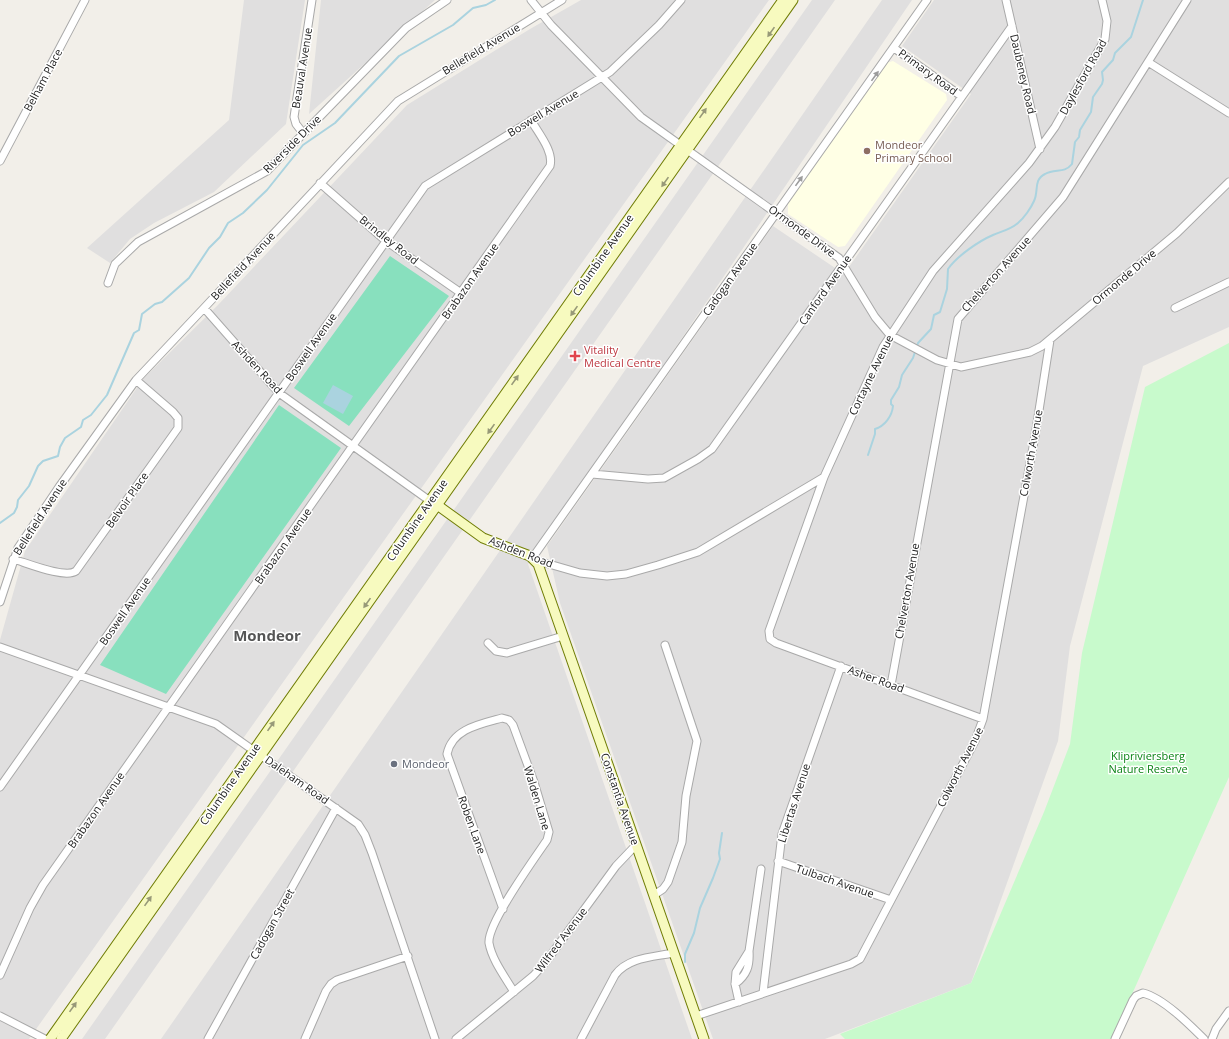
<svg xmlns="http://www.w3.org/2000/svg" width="1229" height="1039" font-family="'Open Sans',sans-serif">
	<rect width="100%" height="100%" fill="#f2efe9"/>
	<path fill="#e0dfdf" d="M244,0H305L286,124L214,192L154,223L130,239L110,263L87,248L229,120Z
		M321,0H435L309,114Z
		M581,0H769L29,1039H0V640L25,551L143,379L217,306L407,105L530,29Z
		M812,0H835L105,1039H82Z
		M882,0H912L528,564L692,1039H161Z
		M934,0H1229V327L1143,366L1070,646L1058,741L971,983L825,1039H713L560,603L547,546L773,226L844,274L971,94L902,46Z"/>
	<path fill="#ffffe5" d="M893,61L946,94L947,100L845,246L838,247L788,214V202L886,63Z"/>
	<path fill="#c8facc" d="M1229,343V777L1112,1039H845L840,1034L971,983L1044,812L1070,744L1082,653L1145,387Z"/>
	<path fill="#88e0be" d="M390,256L449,296L349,426L294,388Z
		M279,405L341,448L166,694L100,665Z"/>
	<path fill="#aad3df" d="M333,385L353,396L343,414L323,403Z"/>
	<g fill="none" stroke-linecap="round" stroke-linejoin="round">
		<path stroke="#aad3df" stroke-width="2" d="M868,455L875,434V429C885,426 892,416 893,406L891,404V400L899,387L902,375L913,358L918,343L931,329L934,315L940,312L947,289L948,269C957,256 979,241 993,235C1002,231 1010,230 1018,223C1024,218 1031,208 1034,201C1039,191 1033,180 1045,174C1055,168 1064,174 1072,164L1075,142L1079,137L1080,130L1091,112L1093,97L1102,84L1103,80L1102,72L1113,60L1115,53L1131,37L1143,0
			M0,523L14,513L17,507L18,500L29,486L38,466L43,461L58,456L60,447L65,438L81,427L83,420L91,415L107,395L134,333L139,330L142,314L155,304L162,302L189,278L209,248L220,237L228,223L243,213L267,190L303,145L335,123L399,56L453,25L473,8L486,5L495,0
			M685,962V954L694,933L700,908L713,878L720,859L719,853L722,833"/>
		<g stroke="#a9a9a9" stroke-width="9">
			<path id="street" d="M531,0L551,25L641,117L839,258L875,317L890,335L937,360L961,367L1030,352L1042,346L1177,233L1229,182
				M1006,0L1040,149
				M894,48L961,96
				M1148,62L1229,113
				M303,133L296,124L294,117L312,0
				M0,161L85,0
				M320,183L386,241L461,293
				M108,283L115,264L138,242L267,171L406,28L447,0
				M204,308L279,393L430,501
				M1175,308L1229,282
				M592,474L648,479L664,478L698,459L712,449L1012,26
				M533,557L927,0
				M13,559C27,563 65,579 76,571L178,428V418L173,412L136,380
				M535,560L580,573L607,576L626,574L658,565L698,552L824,477
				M0,602L18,548L59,487L136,380L204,308L398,101L562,0
				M488,643L496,651L507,653L563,636
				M0,647L216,724L358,824L365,835L372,853L435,1039
				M891,685L958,319L1063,197L1187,0
				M983,719L776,643L770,639L769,631L824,477L883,347L933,271L1029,163L1055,127L1105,39L1107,21L1102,0
				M0,787L425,186L610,72L659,25L681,0
				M778,861L891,900
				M654,895L663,889L668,882L682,842L686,796L697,741L665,645
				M503,909L447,754C452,729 480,724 502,718L509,720L513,725L534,782L549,832L547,840C534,859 487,924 489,943C492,960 505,977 514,992
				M0,975L30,908L43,885L550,166C554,151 538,133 531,120
				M735,984C747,975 750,966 749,951
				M763,993L782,834L841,666
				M739,1002L735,984L736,972L749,951L761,869
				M0,1016L45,1039
				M696,1016L851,964L860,959L975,741L983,719L1035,436L1050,340
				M208,1039L336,808
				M305,1039L326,991L331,984L337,980L408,956
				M456,1039L533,976L545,963L616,866L636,845
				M581,1039L615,975C628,957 654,957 673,953
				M1115,1039L1133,1000L1136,996L1143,993C1163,998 1189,1024 1204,1039
				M1212,1039L1216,1029L1229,1011"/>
		</g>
		<g stroke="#707d05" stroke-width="11">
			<path id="secondary" d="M433,502L483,538L530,556L538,564L704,1039
				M50,1039L783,0
				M61,1039L793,0"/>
		</g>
		<use href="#street" stroke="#fff" stroke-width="7"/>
		<use href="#secondary" stroke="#f7fabf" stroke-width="9"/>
	</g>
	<defs><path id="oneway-solid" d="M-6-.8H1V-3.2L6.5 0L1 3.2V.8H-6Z"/></defs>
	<g fill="#979978">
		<use href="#oneway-solid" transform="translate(771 32) rotate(125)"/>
		<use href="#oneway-solid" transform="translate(703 113) rotate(-55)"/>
		<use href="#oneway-solid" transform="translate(665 182) rotate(125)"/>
		<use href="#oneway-solid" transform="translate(574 311) rotate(125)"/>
		<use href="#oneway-solid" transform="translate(515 380) rotate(-55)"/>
		<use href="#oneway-solid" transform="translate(491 429) rotate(125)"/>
		<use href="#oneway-solid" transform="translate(367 603) rotate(125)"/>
		<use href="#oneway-solid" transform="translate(271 726) rotate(-55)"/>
		<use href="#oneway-solid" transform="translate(148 901) rotate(-55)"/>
		<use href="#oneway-solid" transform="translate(73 1007) rotate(-55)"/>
	</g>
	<g fill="#9c9c9c">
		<use href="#oneway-solid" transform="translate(875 76) rotate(-54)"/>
		<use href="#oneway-solid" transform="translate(799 181) rotate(-54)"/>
	</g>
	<circle fill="#8d6e63" stroke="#fff" stroke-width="1.5" cx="867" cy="151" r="4"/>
	<path fill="#e0444e" stroke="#fff" stroke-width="1.5" d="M573 350h4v4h4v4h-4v4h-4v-4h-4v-4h4z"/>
	<circle fill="#6b7280" stroke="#fff" stroke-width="1.5" cx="394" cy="764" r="4"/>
	<g text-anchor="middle" stroke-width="3" stroke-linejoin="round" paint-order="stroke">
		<g font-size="11" fill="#222" stroke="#fff">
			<text transform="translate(481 49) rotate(-31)" y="4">Bellefield Avenue</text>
			<text transform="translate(302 68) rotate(-81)" y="4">Beauval Avenue</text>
			<text transform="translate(928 72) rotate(36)" y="4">Primary Road</text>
			<text transform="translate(1023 74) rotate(77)" y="4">Daubeney Road</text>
			<text transform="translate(1083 77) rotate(-61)" y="4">Daylesford Road</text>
			<text transform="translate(43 80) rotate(-62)" y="4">Belham Place</text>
			<text transform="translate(543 113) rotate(-31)" y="4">Boswell Avenue</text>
			<text transform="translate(292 144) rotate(-45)" y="4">Riverside Drive</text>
			<text transform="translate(802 231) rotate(36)" y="4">Ormonde Drive</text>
			<text transform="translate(389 240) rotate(38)" y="4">Brindley Road</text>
			<text transform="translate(603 255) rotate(-55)" y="4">Columbine Avenue</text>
			<text transform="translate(243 266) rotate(-47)" y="4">Bellefield Avenue</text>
			<text transform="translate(996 274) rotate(-48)" y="4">Chelverton Avenue</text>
			<text transform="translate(1124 277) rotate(-40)" y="4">Ormonde Drive</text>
			<text transform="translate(730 279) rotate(-55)" y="4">Cadogan Avenue</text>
			<text transform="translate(470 281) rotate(-55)" y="4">Brabazon Avenue</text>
			<text transform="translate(825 290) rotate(-55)" y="4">Canford Avenue</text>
			<text transform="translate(311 347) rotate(-55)" y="4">Boswell Avenue</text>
			<text transform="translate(257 367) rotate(47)" y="4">Ashden Road</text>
			<text transform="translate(871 375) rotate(-64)" y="4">Cortayne Avenue</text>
			<text transform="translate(1031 453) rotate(-80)" y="4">Colworth Avenue</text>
			<text transform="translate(127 500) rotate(-55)" y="4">Belvoir Place</text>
			<text transform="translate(40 517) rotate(-57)" y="4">Bellefield Avenue</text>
			<text transform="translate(417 520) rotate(-55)" y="4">Columbine Avenue</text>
			<text transform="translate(283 546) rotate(-55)" y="4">Brabazon Avenue</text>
			<text transform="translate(521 552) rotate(21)" y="4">Ashden Road</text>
			<text transform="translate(907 591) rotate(-80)" y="4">Chelverton Avenue</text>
			<text transform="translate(125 611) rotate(-55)" y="4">Boswell Avenue</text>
			<text transform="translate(876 679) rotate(20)" y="4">Asher Road</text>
			<text transform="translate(960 767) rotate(-63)" y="4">Colworth Avenue</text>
			<text transform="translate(297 780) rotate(35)" y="4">Daleham Road</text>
			<text transform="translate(230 784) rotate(-55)" y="4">Columbine Avenue</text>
			<text transform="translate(537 798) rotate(73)" y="4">Walden Lane</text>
			<text transform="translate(620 799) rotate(71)" y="4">Constantia Avenue</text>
			<text transform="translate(794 803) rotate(-72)" y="4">Libertas Avenue</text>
			<text transform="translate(96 810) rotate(-55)" y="4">Brabazon Avenue</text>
			<text transform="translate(472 825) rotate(70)" y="4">Roben Lane</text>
			<text transform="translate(835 881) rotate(19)" y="4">Tulbach Avenue</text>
			<text transform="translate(272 924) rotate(-61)" y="4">Cadogan Street</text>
			<text transform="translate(561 940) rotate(-53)" y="4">Wilfred Avenue</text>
		</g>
		<g font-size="11" fill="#785e54" stroke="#fff" text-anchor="start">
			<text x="875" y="149">Mondeor<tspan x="875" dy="13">Primary School</tspan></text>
		</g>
		<g font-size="11" fill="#be3a42" stroke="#fff" text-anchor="start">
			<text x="584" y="354">Vitality<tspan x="584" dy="13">Medical Centre</tspan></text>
		</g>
		<g font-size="11" fill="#0c8416" stroke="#fff">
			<text x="1148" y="760">Klipriviersberg<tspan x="1148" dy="13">Nature Reserve</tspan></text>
		</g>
		<g font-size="11" fill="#5b616d" stroke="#fff" text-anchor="start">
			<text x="402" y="768">Mondeor</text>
		</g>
		<g font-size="15" font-weight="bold" fill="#555" stroke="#fff">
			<text x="267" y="641">Mondeor</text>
		</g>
	</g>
</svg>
